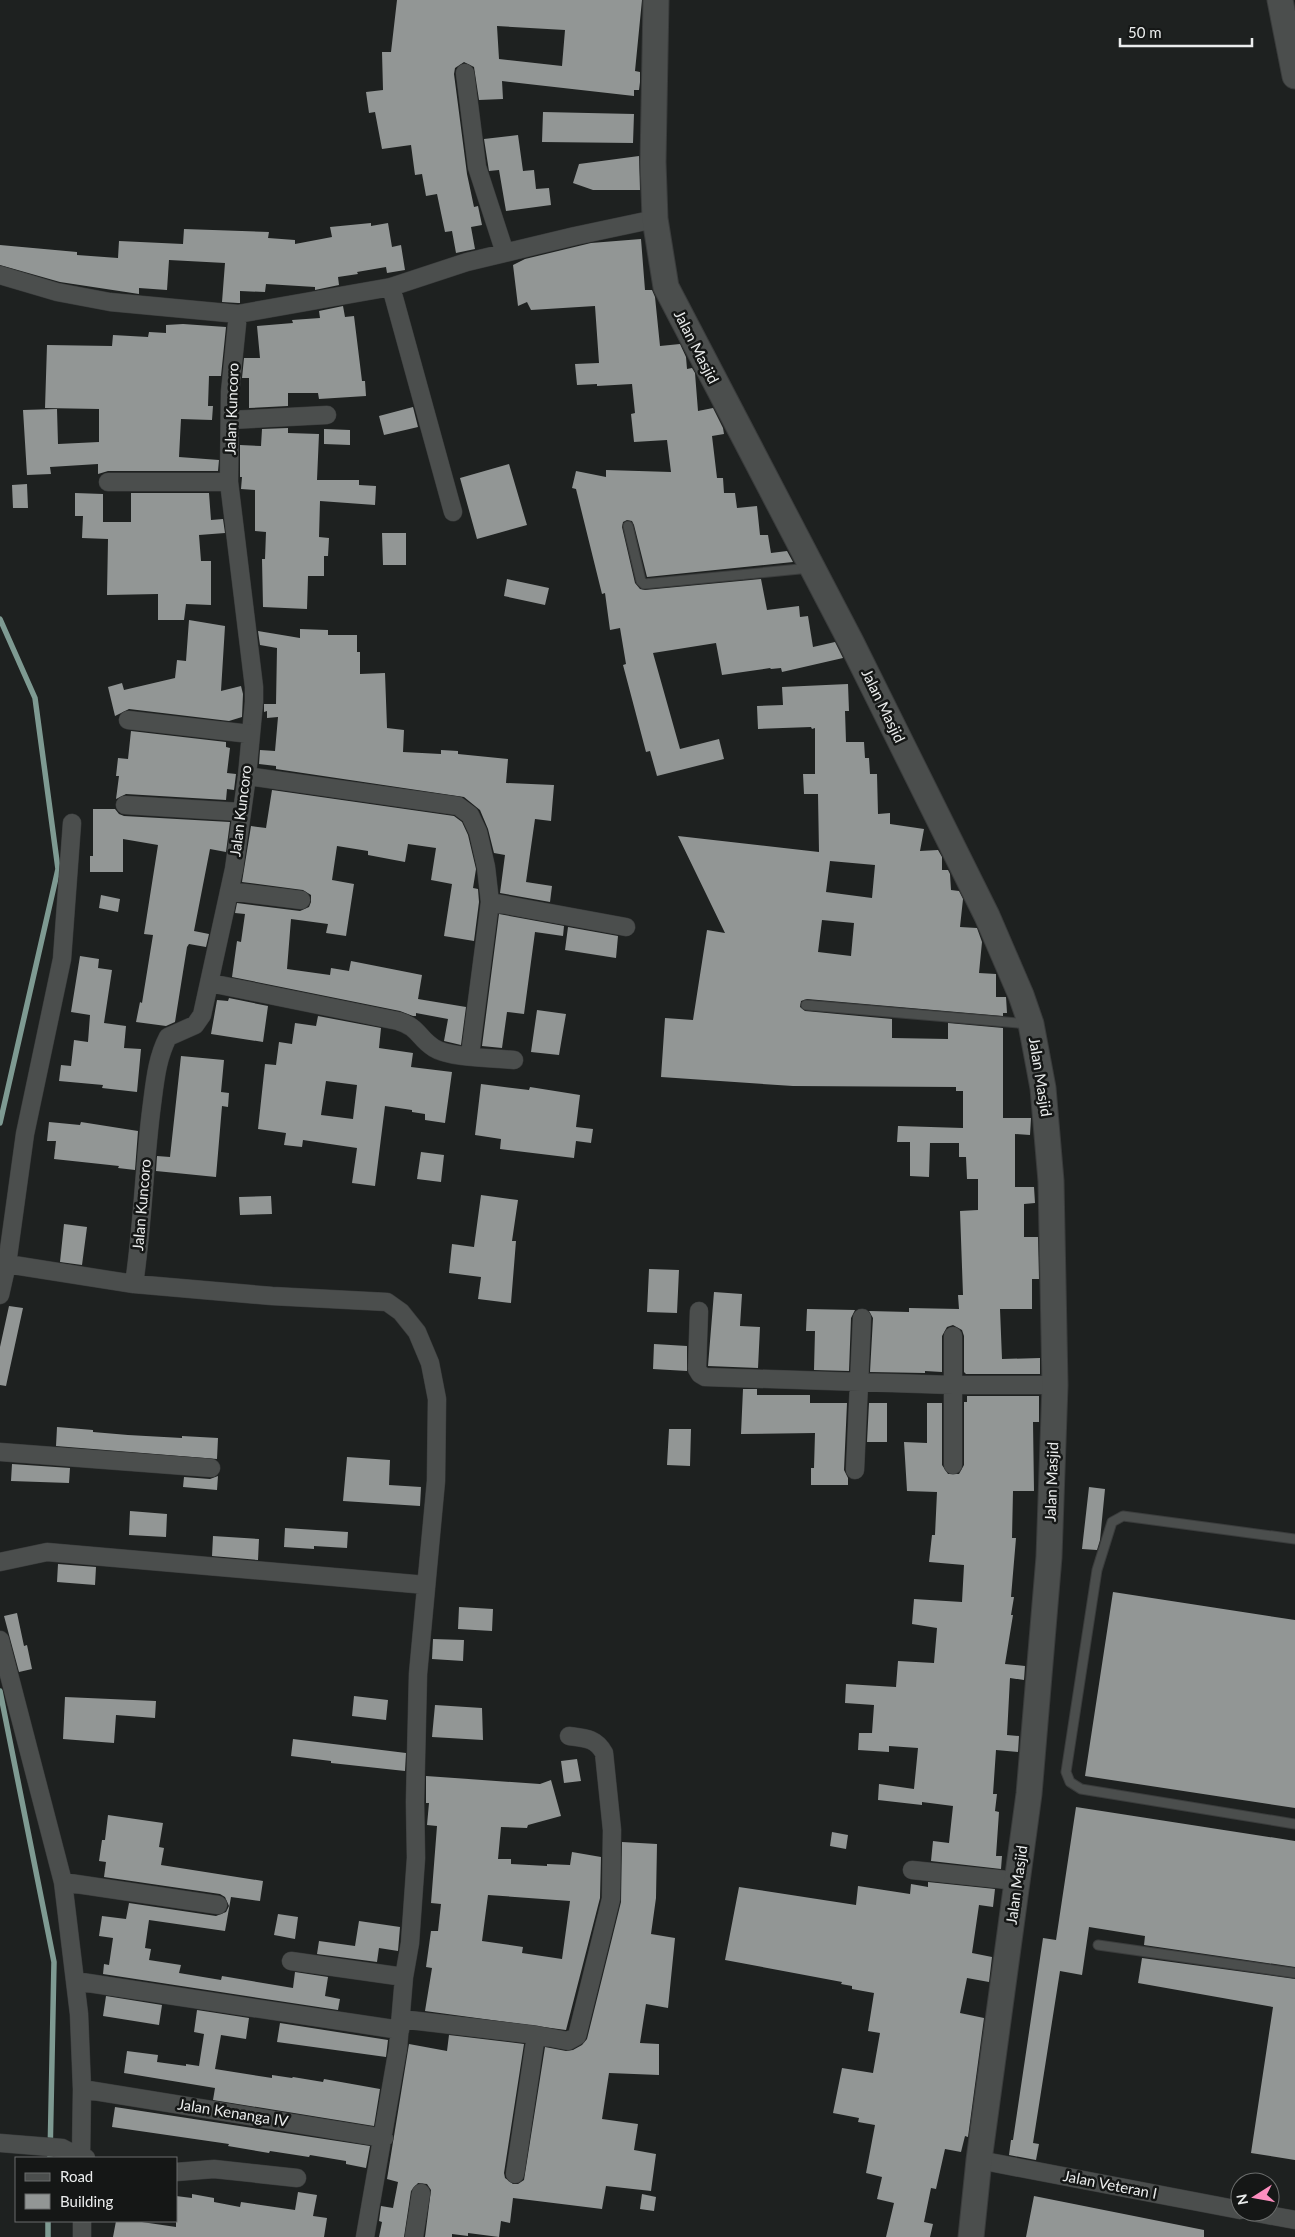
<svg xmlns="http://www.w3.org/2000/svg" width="1295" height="2237" font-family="Lato,sans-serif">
	<rect width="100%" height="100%" fill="#1e2120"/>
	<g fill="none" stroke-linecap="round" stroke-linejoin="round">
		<path stroke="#7e9a92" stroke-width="5.5" d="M0,619L35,698L58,869L0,1123
			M0,1691L54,1962L50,2158
			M48,2237V2221"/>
	</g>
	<path fill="#929695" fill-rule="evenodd" d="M397,0H642L635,71L640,72V82L639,90H634V96L502,81L503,99L479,100L474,67L464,62L455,68L454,74L467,174L474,207L478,206L482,225L471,227L475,249L456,253L452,231L445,232L437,194L426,196L422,174L415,175L411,145L382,149L375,112L369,113L366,92L383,90L382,52H391ZM497,26L565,30L562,66L499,59Z
		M543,112L634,114L633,143L542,142Z
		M518,135L523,171L534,170L536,189L549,188L551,205L506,211L499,170L489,171L484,139Z
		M639,156L640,190H593L573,183L579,164Z
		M371,223V226L388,223L392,247L401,245L405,270L387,273L386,267L357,272L358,274L338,277L339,285L315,290V287L266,284L265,292L240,291V303H238L222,302L225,263L169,260L167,290L139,288V294L60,282L0,265V245L77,252V255L118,258L119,241L183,244L184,229L269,232L268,238L295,240V244L332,237L330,227Z
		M641,239L645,290H652L655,297L660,346L680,344L686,357L687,369L692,368L695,373L698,411L713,408L723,428L724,434L712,436L717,478H723L724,493H735L737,508L757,506L760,535H768L771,553L787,551L793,562L647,577L634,525L632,521L627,520L623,522L622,527L635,583L640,589L645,590L761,579L767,610L799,606L800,617L808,616L813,647L835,642L843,658L782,672L781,668L771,669L770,668L722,675L716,643L653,653L680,749L719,739L724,759L657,776L650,751L646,752L623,665L626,664L620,628L610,630L605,593L602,594L576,489L572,488L576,471L606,477V470L671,472L667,440L634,442L631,414L635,413L632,384L597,386V384L577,385L575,364L599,363L595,306L531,310L527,302L518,306L513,265L525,259L591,243Z
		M343,306L345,317L354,316L362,381H365L366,396L319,399L318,393H288V406L249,408V378H242L244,358H260L257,326L293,323L292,320L320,318L319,311Z
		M183,324L226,327L221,376H209L208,406H213L212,420L181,419L179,457L219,460L218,471H108L98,474V464L50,467L51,474L27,475L23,410L57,409L58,444L99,442V409L45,408L47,345L112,346L113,335L148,337L149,332L166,333V325Z
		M413,407L418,427L384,435L379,416Z
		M288,428V433L319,434L317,480H359V485L376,486L375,505L320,501L319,537L329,538L328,556H324V576H308L307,609L263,607L262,559H265L266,532L255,531V490L241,489L242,477H240V445L261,446L262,429Z
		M324,429L350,430V445L324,444Z
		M509,464L527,525L477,539L460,478Z
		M27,484L28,508H13L12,485Z
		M75,493L103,494V522H131V493H209L211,520L223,519L225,533L199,535L201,561H211V605L186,604L184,620H158V594L107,595L108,539L82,538L83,516H75Z
		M382,533H406V565H383Z
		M507,579L549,588L545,605L504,596Z
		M189,620L225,626L221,691L241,686L243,694L242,717L229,721L129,709L115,716L108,687L122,683L124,690L175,678L177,660L186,661Z
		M300,629L328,630V635H357V652H360V674L385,673L387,728L404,730L403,752L441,754V750L458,751V754L508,759L506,783L554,785L551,821L535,819L526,882L552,886L550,902L500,893L505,855L494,853L488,829L480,810L464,797L276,769V766L259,764L260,750L275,751L278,717L267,718V711L264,712V704H276L277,648L260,645L258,631L300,638Z
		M848,684L849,711H845L846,742H864L865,758H869L870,774H877L878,814L890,813V824L924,829L920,851L938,850L942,857V870H948L950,874L951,890L959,891L963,899L960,927L977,928L982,942L979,973L996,974V997H1006L1007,1013H1003V1016L807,999L801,1001L800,1007L805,1011L892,1019V1038L948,1039V1023L1003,1028V1118H1031L1030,1135L1015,1134V1187H1034L1035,1203L1024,1204V1237H1038L1039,1279H1032V1309H1000L1002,1359L1040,1358V1374H966L964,1372V1336L962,1330L953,1325L947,1327L942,1336V1372L925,1371V1373L870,1372L873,1318L869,1311L909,1312V1308L959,1309L958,1295H963L960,1211L978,1210V1179H967L966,1157H959V1143H930L929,1177L910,1176V1142H897L898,1126L963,1128V1091H956V1087L793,1086L661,1077L665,1018L693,1020L707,930L725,933L678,836L819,852L818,794H804L803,774H815V728L812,729L811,727L758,729L757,706L783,705L782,687ZM830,861L875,865L872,898L826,892ZM822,920L854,923L851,956L818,952Z
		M131,731L226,742V747L230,748L227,773L236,774L234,790L227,789L226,800L126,794L116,799L119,776H116L118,758L128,759Z
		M272,790L454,816L462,822L468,835L476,869L473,888L478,889L479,902L474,941L444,936L452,884L431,880L436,848L408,844L405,862L368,855V851L337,846L332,880L354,884L346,936L326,933L328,924L291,919L287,969L330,975L331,968L349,971L351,961L422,975L418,999L466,1007L461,1045L444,1041L448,1019L416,1013V1016H413L400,1011L232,977L237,941L241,942L245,914L235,913L237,903L300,911L309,907L311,902V895L303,890L242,882L251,826L266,828Z
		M93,809H115L119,814L124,816L230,822L226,852L210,849L194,931L209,934L206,947L189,944L187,947L175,1022L166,1026L136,1022L140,1002L142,1003L153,935L144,934L158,845L123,839V872H90V856H93Z
		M101,895L120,899L118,912L99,908Z
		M499,914L564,926L563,936L535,932L524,1014L507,1012L502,1048L482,1046Z
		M568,927L618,936L616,958L565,950Z
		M80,956L99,959L98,968L112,970L104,1023L126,1026L124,1048L141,1049L137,1092L102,1088L103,1085L59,1081L61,1065L71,1066L74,1040L88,1042L90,1015L71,1012Z
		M229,998L268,1006L263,1042L211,1034L217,1000L228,1001Z
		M537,1010L566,1014L559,1055L531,1052Z
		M318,1016L381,1028L379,1048L413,1053L411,1067L452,1072L445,1123L425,1120V1114L412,1112V1110L385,1106L375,1186L352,1183L357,1148L303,1140L302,1147L284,1145L286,1133L258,1129L265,1064L276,1065L279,1042L292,1044L295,1023L316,1026ZM326,1081L357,1085L353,1119L321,1115Z
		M181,1056L224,1060L221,1092L229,1093L228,1107L222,1106L216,1177L156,1171L157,1156L170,1157Z
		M481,1084L529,1090L530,1087L580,1095L576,1127L593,1129L591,1143L576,1141L574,1158L500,1149L501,1139L475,1135Z
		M49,1122L80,1125L81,1122L138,1131L135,1170L118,1168L119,1166L54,1159L56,1141H47Z
		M421,1152L444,1155L441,1182L417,1179Z
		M481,1195L518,1200L512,1241H516L511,1303L478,1299L481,1277L449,1273L452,1244L474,1247Z
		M271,1196L272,1214L240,1215L239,1197Z
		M64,1224L87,1227L82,1265L60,1262Z
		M649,1269L679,1270L677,1313L647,1312Z
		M714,1292L742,1294L740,1326L760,1327L758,1368L708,1366Z
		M9,1306L23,1308L6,1386L0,1385V1347Z
		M807,1309L855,1310L851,1318L849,1371L814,1370L815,1331H806Z
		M654,1344L687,1346V1371L653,1369Z
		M743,1389H757V1395H810V1403H847L844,1470L848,1478V1485H811V1468H814L815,1433L741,1434Z
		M967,1396H1039V1422H1033L1034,1491H1013L1012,1538H1016L1011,1597H1014L1011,1615H1013L1005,1664L1025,1666L1024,1680L1010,1678L1007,1735L1019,1736L1018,1752L996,1750L993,1794H997L995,1811L999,1812L996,1856H1002L1001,1869L931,1861L933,1841L949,1843L953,1806L922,1802V1805L878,1800L879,1784L914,1789L918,1748L889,1746V1752L858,1750L859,1733H872L874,1705L845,1703L846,1684L896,1687L898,1661L934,1663L937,1628L912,1624L914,1599L962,1602L964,1565L929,1562L932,1535H935L937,1492L907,1491L904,1442L927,1443V1403H942V1465L948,1474H959L964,1465V1402H967Z
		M869,1403H887V1442H867Z
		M57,1427L93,1430V1432L128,1435L182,1438V1436L218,1438L217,1459L56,1446Z
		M669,1429H691L690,1466L667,1465Z
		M347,1457L390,1460L389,1485L421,1487L420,1506L343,1501Z
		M12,1464L70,1468L69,1483L11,1481Z
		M218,1476L217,1490L183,1487L184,1477L210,1479Z
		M1089,1487L1105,1489L1100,1540L1097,1550L1082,1549Z
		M130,1511L167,1514L166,1537L129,1535Z
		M285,1528L348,1532L347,1548L314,1546V1549L284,1547Z
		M213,1536L259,1539L258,1560L212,1556Z
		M58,1564L96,1567L95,1585L57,1582Z
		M1113,1592L1295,1620V1808L1085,1776Z
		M459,1607L493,1609L492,1631L458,1629Z
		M17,1613L24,1646L27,1645L32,1669L19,1672L4,1616Z
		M433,1639L464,1640L463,1661L432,1659Z
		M354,1696L388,1700L386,1720L352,1716Z
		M65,1697L156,1701L155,1718L116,1715L114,1743L63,1739Z
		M435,1705L482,1708L483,1740L432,1737Z
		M293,1739L406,1753L405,1771L331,1763V1761L291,1756Z
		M577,1759L581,1781L564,1783L561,1761Z
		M426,1776L540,1784L551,1780L561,1816L528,1825L527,1828L501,1827L498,1859H511V1864L547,1866V1864L570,1865L572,1852L601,1857L600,1898L566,2030L425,2011L432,1968L426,1967L431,1931H438L441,1904L431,1903L437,1826L427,1825L429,1803H426ZM488,1895L570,1901L562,1959L522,1953L523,1947L482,1941Z
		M1076,1807L1295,1841V1967L1144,1945L1145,1936L1089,1927L1082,1975L1060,1971L1033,2143L1039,2144L1036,2160L1009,2155L1011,2140H1013L1043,1938L1056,1940Z
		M108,1815L163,1823L159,1847L164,1848L161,1865L263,1881L260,1901L231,1897L225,1931L149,1920L145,1948L151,1949L149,1960L181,1965L179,1973L221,1980L222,1976L293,1988L295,1972L328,1977L325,1996L340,1999L338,2010L103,1974L104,1964L109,1965L113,1938L99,1936L102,1916L126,1919L129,1903L216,1916L226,1912L229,1906L225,1897L220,1894L104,1877L106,1862L99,1861L102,1840H105Z
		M832,1832L848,1835L846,1849L830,1846Z
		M622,1842L657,1844L656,1898L651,1934L675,1938L668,2008L646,2004L640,2043L659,2044V2075L609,2073L602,2119L638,2124L634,2150L656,2154L651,2191L606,2186L602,2209L513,2198L510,2223L501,2221L499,2237L468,2233V2236L452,2234V2237H425L431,2190L427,2184L418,2183L411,2191L404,2237H379L382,2222L379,2221L381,2206L393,2208L398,2182L387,2179L409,2044L447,2051L449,2035L524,2044L504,2173L505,2178L513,2184H518L524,2180L545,2047L566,2051L573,2050L582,2045L587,2039L621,1902Z
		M928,1882L995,1889L993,1907L979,1905L972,1953L992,1957L989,1982L967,1978L960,2013L984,2018L968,2137L965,2136L961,2152L945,2149L936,2189L931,2188L924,2222L933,2224L930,2237H886L894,2203L877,2199L882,2177L866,2173L875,2125L858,2122L859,2118L833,2113L842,2068L873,2073L880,2033L868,2031L874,1993L852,1989V1986L841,1984L842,1982L725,1960L739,1887L856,1905L858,1886L910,1894L911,1884L928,1887Z
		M278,1914L298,1917L295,1939L274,1935Z
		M359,1921L400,1927L398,1951L379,1948L377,1962L317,1954L319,1941L355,1946Z
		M1142,1958L1295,1979V2160L1251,2153L1273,2007L1138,1983Z
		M106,1996L162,2005L159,2025L103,2016Z
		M197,2010L249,2018L246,2039L221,2035L215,2069L272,2078V2075L292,2078L293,2077L323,2082L324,2079L380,2089L374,2126L213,2100L215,2088L124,2073L127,2051L158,2055L157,2062L186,2066V2064L199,2066L204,2034L194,2032Z
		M280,2023L388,2040L386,2057L277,2042Z
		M115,2107L370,2146L366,2168L346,2164V2161L310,2155L309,2157L270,2151L269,2153L228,2146L229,2144L112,2127Z
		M298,2192L317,2195L313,2216L327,2218L324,2237H113L116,2221H135L176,2227V2196L192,2198V2194L214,2198V2202L240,2207L241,2202L295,2210Z
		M642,2194L656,2197L654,2211L640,2209Z
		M1034,2196L1204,2230V2237H1026Z"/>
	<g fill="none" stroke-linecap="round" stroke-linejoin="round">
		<g stroke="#3a3c3c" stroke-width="11">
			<path id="lane" d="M628,526L641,581L644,584L810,568
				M806,1005L1029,1024
				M1295,1539L1123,1516L1112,1522L1097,1570L1066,1772L1070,1782L1081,1789L1295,1824
				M1098,1945L1295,1973"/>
		</g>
		<g stroke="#3a3c3c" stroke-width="19">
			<path id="street" d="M465,73L477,167L505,253
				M0,275L57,292L110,302L238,314L391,287L467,262L575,236L655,219
				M391,287L453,512
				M230,420L327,415
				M108,482H229
				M128,720L250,734
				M247,776L458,806L470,815L478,832L486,867L490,902L470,1055
				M125,805L241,812
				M229,891L301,900
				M490,902L626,927
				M210,983L398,1021C419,1027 418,1038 434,1048C449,1058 494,1058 514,1060
				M7,1264L134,1284L272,1296L387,1302L401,1312L417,1332L430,1363L437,1399L436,1481L418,1674L415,1802L416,1858L410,1943L404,1977L398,2048L365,2237
				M134,1284C143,1224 144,1164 152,1104C155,1081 157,1058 168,1037L195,1025L202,1015L234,869L247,776L254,702V687L229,482L230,392L238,314
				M0,1295L7,1264L25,1134L62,959L72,823
				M699,1311L697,1369L700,1374L705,1377L952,1385H1055
				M953,1336V1465
				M0,1452L211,1468
				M855,1470L862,1318
				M0,1562L47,1552L426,1585
				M0,1640L63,1882L79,2014L82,2089L81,2157L86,2158
				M912,1870L1017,1881
				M63,1882L218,1905
				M291,1961L404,1977
				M75,1981L400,2030
				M401,2019L536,2035L515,2174
				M536,2035L568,2041L577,2036L611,1899L612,1830L604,1753C596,1738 585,1738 569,1736
				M82,2089L384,2138
				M0,2143L62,2148L81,2158
				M979,2160L1240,2210
				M176,2172L214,2169L297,2178
				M1252,2212L1295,2220
				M82,2221V2237
				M414,2237L421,2193"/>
		</g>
		<g stroke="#3a3c3c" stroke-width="27">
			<path id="secondary" d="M656,0L653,162L655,219L666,287L851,642L987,916L1021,995L1031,1024L1043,1088L1051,1181L1055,1385L1049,1557L1029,1794L979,2160L971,2237
				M1280,0L1295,76"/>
		</g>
		<use href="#lane" stroke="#4b4e4d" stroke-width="9"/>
		<use href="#street" stroke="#4b4e4d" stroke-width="18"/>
		<use href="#secondary" stroke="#4b4e4d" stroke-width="25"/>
	</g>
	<g text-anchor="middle" stroke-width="5" stroke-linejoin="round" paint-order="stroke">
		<g font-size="15" fill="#ebeded" stroke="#151716">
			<text transform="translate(696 347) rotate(63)" y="5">Jalan Masjid</text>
			<text transform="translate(232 409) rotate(-88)" y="5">Jalan Kuncoro</text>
			<text transform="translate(883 706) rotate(64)" y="5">Jalan Masjid</text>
			<text transform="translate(241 811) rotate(-83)" y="5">Jalan Kuncoro</text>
			<text transform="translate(1040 1077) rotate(81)" y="5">Jalan Masjid</text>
			<text transform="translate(142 1205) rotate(-85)" y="5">Jalan Kuncoro</text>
			<text transform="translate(1052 1482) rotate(-88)" y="5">Jalan Masjid</text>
			<text transform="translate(1017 1885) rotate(-82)" y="5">Jalan Masjid</text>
			<text transform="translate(233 2113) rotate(9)" y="5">Jalan Kenanga IV</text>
			<text transform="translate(1110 2185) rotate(11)" y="5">Jalan Veteran I</text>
		</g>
	</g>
	<rect x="15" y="2157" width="162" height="65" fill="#151716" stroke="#6b6d6c"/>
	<rect x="25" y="2173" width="25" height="8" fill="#4b4e4d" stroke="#6b6d6c"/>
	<text x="60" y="2182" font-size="15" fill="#ebeded">Road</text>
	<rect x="25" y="2194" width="25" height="15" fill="#929695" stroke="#6b6d6c"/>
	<text x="60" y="2207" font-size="15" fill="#ebeded">Building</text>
	<g transform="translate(1255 2197) rotate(259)"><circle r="24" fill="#151716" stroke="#6b6d6c"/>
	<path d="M0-4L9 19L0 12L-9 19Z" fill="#fd8ebf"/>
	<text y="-8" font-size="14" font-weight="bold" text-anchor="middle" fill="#ebeded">N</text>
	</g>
	<path d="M1120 38v8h132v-8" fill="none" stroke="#ebeded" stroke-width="2.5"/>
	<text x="1128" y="38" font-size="15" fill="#ebeded" stroke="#151716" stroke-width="4" paint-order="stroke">50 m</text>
</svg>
